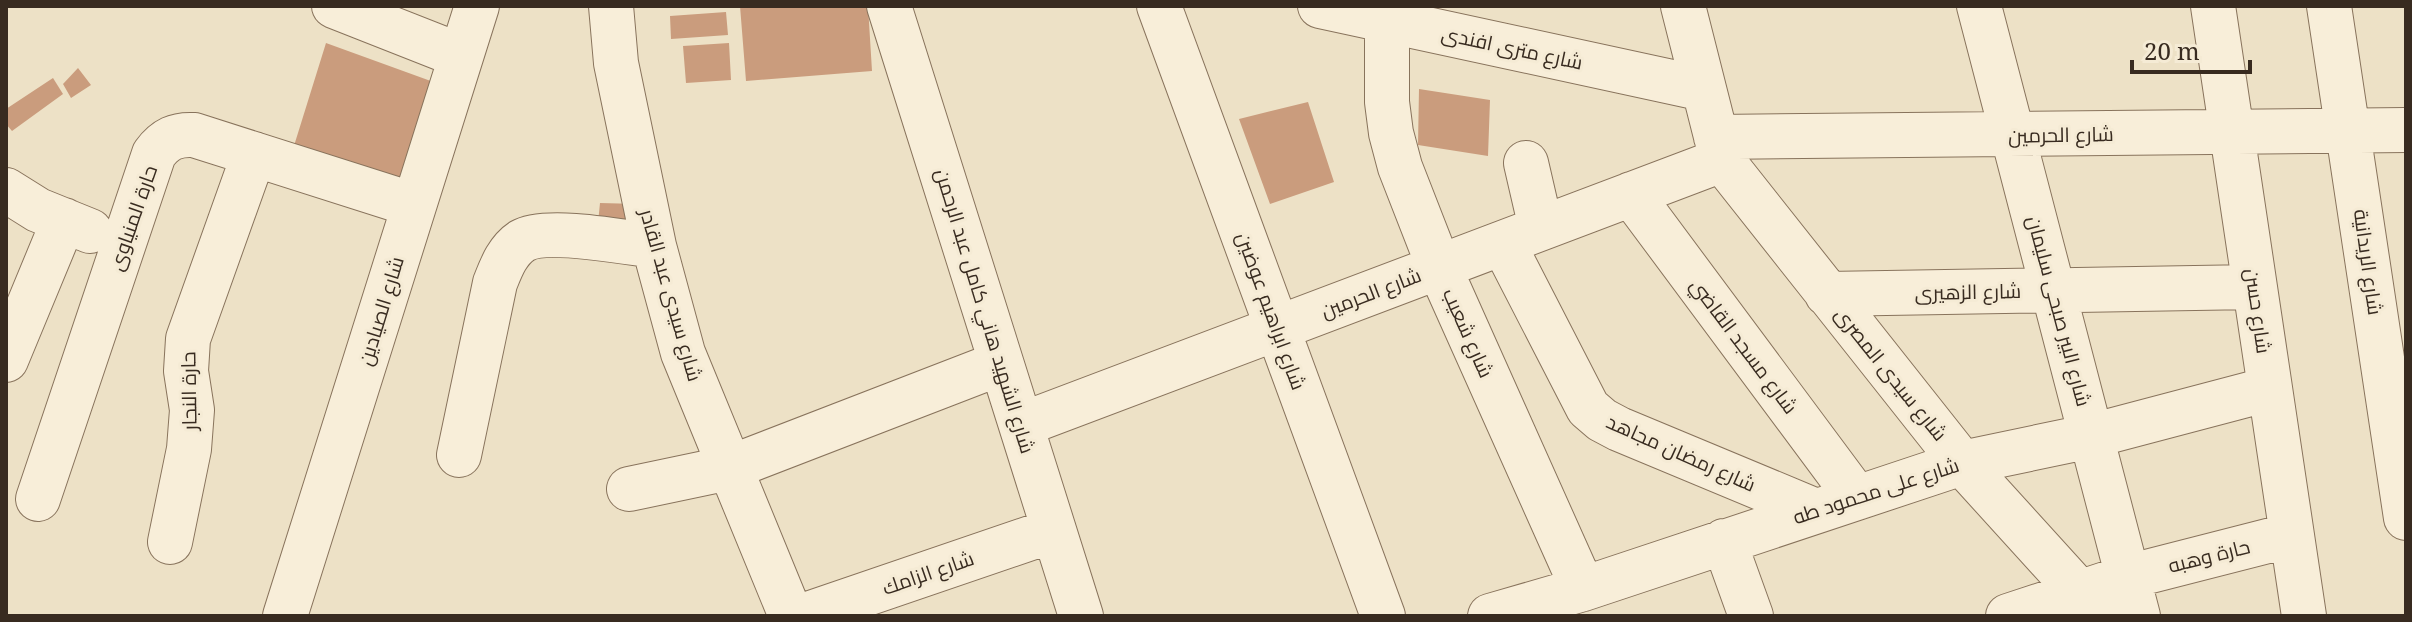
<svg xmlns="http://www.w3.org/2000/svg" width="2412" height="622" font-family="'Noto Serif',Cairo,serif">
	<rect width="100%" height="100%" fill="#ede1c6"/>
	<path fill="#ca9c7d" d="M740,6H868L872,71L746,81Z
		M726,12L728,35L671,39L670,16Z
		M326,43L439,84L405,184L293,149Z
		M729,43L731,80L686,83L683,46Z
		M78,68L91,85L71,98L63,84Z
		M53,78L63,94L12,131L6,124V109Z
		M1419,89L1490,100L1488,156L1418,145Z
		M1308,102L1334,182L1270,204L1239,119Z
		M600,203L638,204L641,236L597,233Z"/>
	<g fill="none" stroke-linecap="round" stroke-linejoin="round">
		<g stroke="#88735c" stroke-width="46">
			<path id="minor" d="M334,6L461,56
				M611,6L616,63L654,246L683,353L791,616
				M889,6L1081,616
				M1159,6L1383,616
				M1320,6L1704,89
				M1391,6L1387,20V102L1391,133L1400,167L1439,267L1583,589
				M1683,6L1722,160L1962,463L2101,616
				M1979,6L2138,616
				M2213,6L2304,616
				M2329,6L2406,518
				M1716,137L2406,130
				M1526,163L1541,228
				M6,190L38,210L90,231
				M1631,194L1857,498
				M1503,243L1588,408L1602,420L1619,429L1816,511
				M1827,294L2254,287
				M6,360L64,220
				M1021,425L1722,160
				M459,455L495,283C501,268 507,251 522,241C545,227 625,242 654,246
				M629,489L729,468L1001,363
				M38,499L154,154C165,139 176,134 194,135L414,205
				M1724,541L1751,616
				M170,542L189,449L192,410L186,371L188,339L254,154
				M285,616L477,6
				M802,616L1054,530
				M1490,616L1583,589L1962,463L2091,436L2269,389
				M2008,616L2127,577L2291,535"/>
		</g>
		<use href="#minor" stroke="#f8eed9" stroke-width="44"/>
	</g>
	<g text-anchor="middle" stroke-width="6" stroke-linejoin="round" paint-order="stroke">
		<g font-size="20" fill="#382b20" stroke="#f5ebd5">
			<text transform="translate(1512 48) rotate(12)" y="7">شارع مترى افندى</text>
			<text transform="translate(2061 135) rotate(-1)" y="7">شارع الحرمين</text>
			<text transform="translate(133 218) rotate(-71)" y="7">حارة المنياوى</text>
			<text transform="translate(2368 262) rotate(82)" y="7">شارع الريدانية</text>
			<text transform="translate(1968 292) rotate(-1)" y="7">شارع الزهيرى</text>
			<text transform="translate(1371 293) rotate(-21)" y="7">شارع الحرمين</text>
			<text transform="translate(671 295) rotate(74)" y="7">شارع سيدى عبد القادر</text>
			<text transform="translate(381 311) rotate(-73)" y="7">شارع الصيادين</text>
			<text transform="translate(985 311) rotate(73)" y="7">شارع الشهيد هاني كامل عبد الرحمن</text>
			<text transform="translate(1271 311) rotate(70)" y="7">شارع ابراهيم عوضين</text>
			<text transform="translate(2059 311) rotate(75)" y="7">شارع البير صبحى سليمان</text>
			<text transform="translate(2258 311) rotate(82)" y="7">شارع حسن</text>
			<text transform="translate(1468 333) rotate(66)" y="7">شارع شعيب</text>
			<text transform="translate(1744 346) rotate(53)" y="7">شارع مسجد القاضي</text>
			<text transform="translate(1891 374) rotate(51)" y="7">شارع سيدى المصرى</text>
			<text transform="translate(189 391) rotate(-91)" y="7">حارة النجار</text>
			<text transform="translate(1681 453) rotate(24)" y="7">شارع رمضان مجاهد</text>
			<text transform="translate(1876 491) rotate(-18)" y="7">شارع على محمود طه</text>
			<text transform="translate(2209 556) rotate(-14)" y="7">حارة وهبه</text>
			<text transform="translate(928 573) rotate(-19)" y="7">شارع الزامك</text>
		</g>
	</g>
	<rect width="2412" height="622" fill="none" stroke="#382b20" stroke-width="16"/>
	<path d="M2132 60v12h118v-12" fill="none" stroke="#382b20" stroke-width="4"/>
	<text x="2144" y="60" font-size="24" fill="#382b20" stroke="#f5ebd5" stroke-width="6" paint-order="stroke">20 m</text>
</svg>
